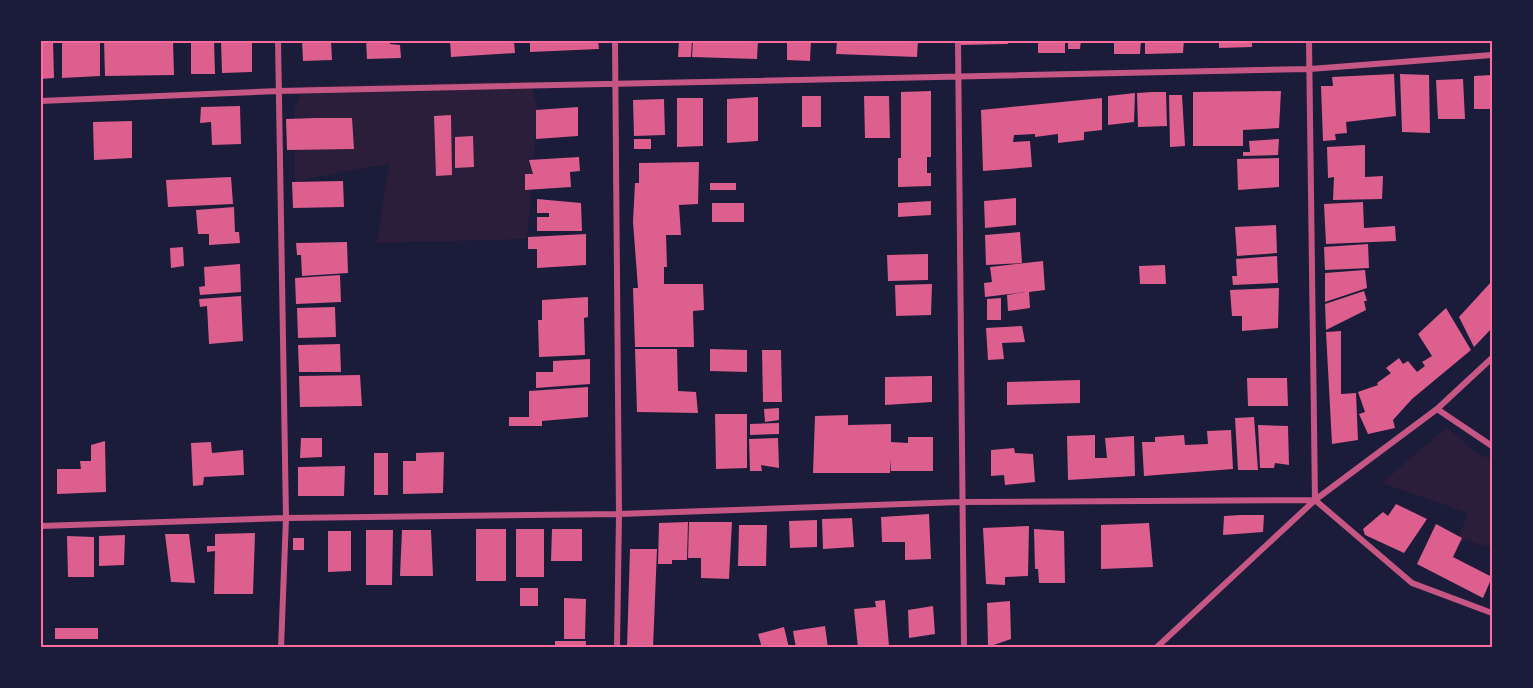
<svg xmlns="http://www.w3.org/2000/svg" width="1533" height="688" font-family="'PT Sans Narrow',sans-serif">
	<rect width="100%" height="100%" fill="#1b1b3a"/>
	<path fill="#2a1e3b" d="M530,81L538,110L527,239L377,243L389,164L295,181V108L305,86Z
		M1447,427L1477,454L1492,459V548L1458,538L1468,513L1382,483Z"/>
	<path fill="#dd5f8e" d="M49,40H53L54,78L40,79V41Z
		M62,40H100V76L62,78Z
		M104,40H173L174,75L105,76Z
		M191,40H214L215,74H191Z
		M221,40H252V72L222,73Z
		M302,40H331L332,60L303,61Z
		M366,40H389L390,44L400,45L401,58L367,59Z
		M450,40H514L515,53L451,57Z
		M530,40H598L599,49L530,52Z
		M679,40H692L691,57H678Z
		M693,40H758L757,59L692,57Z
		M787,40H811L810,61L787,60Z
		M837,40H918L917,57L836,54Z
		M960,40H1008V44L960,45Z
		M1038,40H1065V53H1038Z
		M1068,40H1081L1080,49H1068Z
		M1114,40H1141L1140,54H1114Z
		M1145,40H1184L1183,53L1145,54Z
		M1219,40H1252V47L1219,48Z
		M1394,74L1396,116L1346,122L1347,133L1335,134L1336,140L1323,141L1321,86H1333L1332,77Z
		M1400,74L1429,75L1430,133L1402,132Z
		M1492,75V109H1474V76Z
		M1463,79L1465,119H1438L1436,80Z
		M931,91V157H927V173H931V186L898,187V158H901V92Z
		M1281,91L1279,128L1243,130V146H1193V92Z
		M1153,92H1166L1167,126L1138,127L1137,93Z
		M1135,93L1134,122L1108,125V96Z
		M1169,95H1182L1185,146L1170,147Z
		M802,96H821V127H802Z
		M864,96H889L890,138H865Z
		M758,97V141L727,143V99Z
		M677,98H703V146L677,147Z
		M1102,98V130L1084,132V140L1058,143V134L1035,137V134L1014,135L1013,142L1030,141L1032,167L983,171L981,110Z
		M664,99L665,135L634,136L633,100Z
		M240,106L241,144L212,145L211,122L200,123L201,107Z
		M578,107V136L536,139V110Z
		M451,115L452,175L436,176L434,116Z
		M316,118H352L354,149L287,150L286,119Z
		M132,121V158L94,160L93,122Z
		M473,136L474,167L455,168V137Z
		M634,139H651V149H634Z
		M1279,139L1278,155L1243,156V152H1250L1249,141Z
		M1365,145V177L1383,176L1382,199L1333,200L1334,177L1328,178L1327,147Z
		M579,157L580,171L570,172L571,187L525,190V174H533L529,160Z
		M1279,158V187L1238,190L1237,159Z
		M699,162L698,204L679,205L681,235H666L667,267H664V284H703L704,310L693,311L694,347H635L633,288H638L633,222L635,183H639V163Z
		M231,177L233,204L168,207L166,180Z
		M343,181L344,207L293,208L292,182Z
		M710,183H736V190H710Z
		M1016,198V225L985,228L984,201Z
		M537,199L581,203L582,231H537V217H549V213H537Z
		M931,201V215L898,217V203Z
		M1363,202L1364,228L1395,226L1396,241L1326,244L1324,204Z
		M712,203H744V222H712Z
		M234,207L235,232H239L240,243L209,245V234H198L196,210Z
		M1276,225L1277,253L1237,256L1235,227Z
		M1020,232L1022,263L986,265L985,235Z
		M586,234V265L537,268V249H528V237Z
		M347,242L348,273L302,276L301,255H297L296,243Z
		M1368,244L1369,268L1325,270L1324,247Z
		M183,247L184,266L171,268L170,248Z
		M928,254V280L888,281L887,255Z
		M1277,256L1278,283L1233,285L1232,276H1237L1236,259Z
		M1043,261L1045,290L1029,292L1030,308L1008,311L1007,295L1025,292L985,297L984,283L992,282L990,267Z
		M240,264L241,292L200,295L199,287L205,286L204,267Z
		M1165,265L1166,284H1140L1139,266Z
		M1365,270L1367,288L1325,302V273Z
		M340,275L341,302L296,304L295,278Z
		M1492,281V328L1474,347L1459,317Z
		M932,284L931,315L896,316L895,285Z
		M1279,288L1278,328L1242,331V316H1232L1230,290Z
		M1364,291L1367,301H1364L1366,310L1326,330L1325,304Z
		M241,296L243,341L209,344L207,306L200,307L199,299Z
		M588,297V317L584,318L585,355L539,357L538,320H542V300Z
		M1001,298V320H987V299Z
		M335,307L336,337L298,338L297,308Z
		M1446,308L1471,350L1412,399L1393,420L1395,428L1368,434L1359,414L1365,412L1358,392L1378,385L1377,383L1391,373L1386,368L1399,358L1403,364L1408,361L1417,372L1425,366L1422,362L1432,356L1418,334Z
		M1022,326L1025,342L1002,343L1004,359L988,360L986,328Z
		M1341,331V394L1356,393L1358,440L1332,444L1326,332Z
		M340,344L341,372H299L298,345Z
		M635,349H677L678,391L696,392L698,413L637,412Z
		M710,349L747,350V372L710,371Z
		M762,350H781L782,402H763Z
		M590,359V384L536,388V372H553V361Z
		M360,375L362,406L300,407L299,376Z
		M932,376V402L885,405V377Z
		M1247,378H1287L1288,406H1248Z
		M1080,380V403L1007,405V382Z
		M588,387V417L542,421V426H509V417H529V391Z
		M779,408V420L765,422L764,409Z
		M715,414H747V468L716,469Z
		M848,415V425L891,424V442L908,443V437H933V471H891V459L890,473H813L815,416Z
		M1254,417L1258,470H1238L1235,418Z
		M779,423V434L750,435V424Z
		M1258,425L1288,426L1289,465L1275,463L1274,468H1260Z
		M1231,430L1233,469L1144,476L1142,442H1155V437L1184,435L1185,445L1208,444L1207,431Z
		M1095,435V458H1107L1105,438L1134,436L1135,476L1068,480L1067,436Z
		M301,438H322V457L300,458Z
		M778,438L779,468L761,465L762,471H750L749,439Z
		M105,441L106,492L57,494V469H81L80,461H91V445Z
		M211,442L212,453L243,450L244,475L204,477L203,485L193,486L191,443Z
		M1014,448L1015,453L1033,454L1035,482L1005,485L1004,475L991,476V450Z
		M444,452L443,493L403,494V461H416V453Z
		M374,453H388V495H374Z
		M345,466L344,496H298V467Z
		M1396,504L1427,519L1404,553L1365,535L1363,529L1383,512L1388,516Z
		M929,514L931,559L905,560V542H882L881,517Z
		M1240,515H1264L1263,532L1223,535L1224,516Z
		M852,518L854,547L823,549L822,519Z
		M817,520V547L790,548L789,521Z
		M688,522L687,560H672V564H658L659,523Z
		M689,522H732L729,579L701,578V558H688Z
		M1149,523L1153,567L1101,569V525Z
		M1436,524L1462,538L1453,557L1492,577L1483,598L1417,564Z
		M739,525H767L766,566H738Z
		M1029,526L1028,576L1005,577V585L986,584L983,528Z
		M476,529H506V581H476Z
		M516,529H544V577H516Z
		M552,529H582V561H551Z
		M1034,529L1064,531L1065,583H1039L1038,569H1035Z
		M366,530H393L392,585H366Z
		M402,530H431L433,576H400Z
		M328,531H351V571L328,572Z
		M255,533L253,594H214L215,551L207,552V546H215V534Z
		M165,534H189L195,583L171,582Z
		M125,535L124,565L99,566V536Z
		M67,536L94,537V577H68Z
		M293,538H304V550H293Z
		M630,549H657L653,648H627Z
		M520,588H538V606H520Z
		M564,598L586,599L585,639H564Z
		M885,600L889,646L858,648L854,609L876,607L875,601Z
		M1010,601L1011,639L988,647L987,603Z
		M933,606L935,634L909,638L908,610Z
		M825,626L828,648H796L793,631Z
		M784,627L789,648H762L758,634Z
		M55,628H98V639H55Z
		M555,641H586V648H555Z"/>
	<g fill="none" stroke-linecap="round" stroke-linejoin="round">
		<path stroke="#c65784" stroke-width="6" d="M278,40L286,518L281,648
			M615,40L619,514L617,648
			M958,40L964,648
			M1309,40L1315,500
			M40,101L278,91L1310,69L1492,55
			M1437,409L1492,446
			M40,526L286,518L619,514L961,502L1315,500L1412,583L1492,613
			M1156,648L1315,500L1437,409L1492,358"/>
	</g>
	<rect width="1533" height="688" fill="none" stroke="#1b1b3a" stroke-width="84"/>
	<rect x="42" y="42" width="1449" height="604" fill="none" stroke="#ff6b9d" stroke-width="2"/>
</svg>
